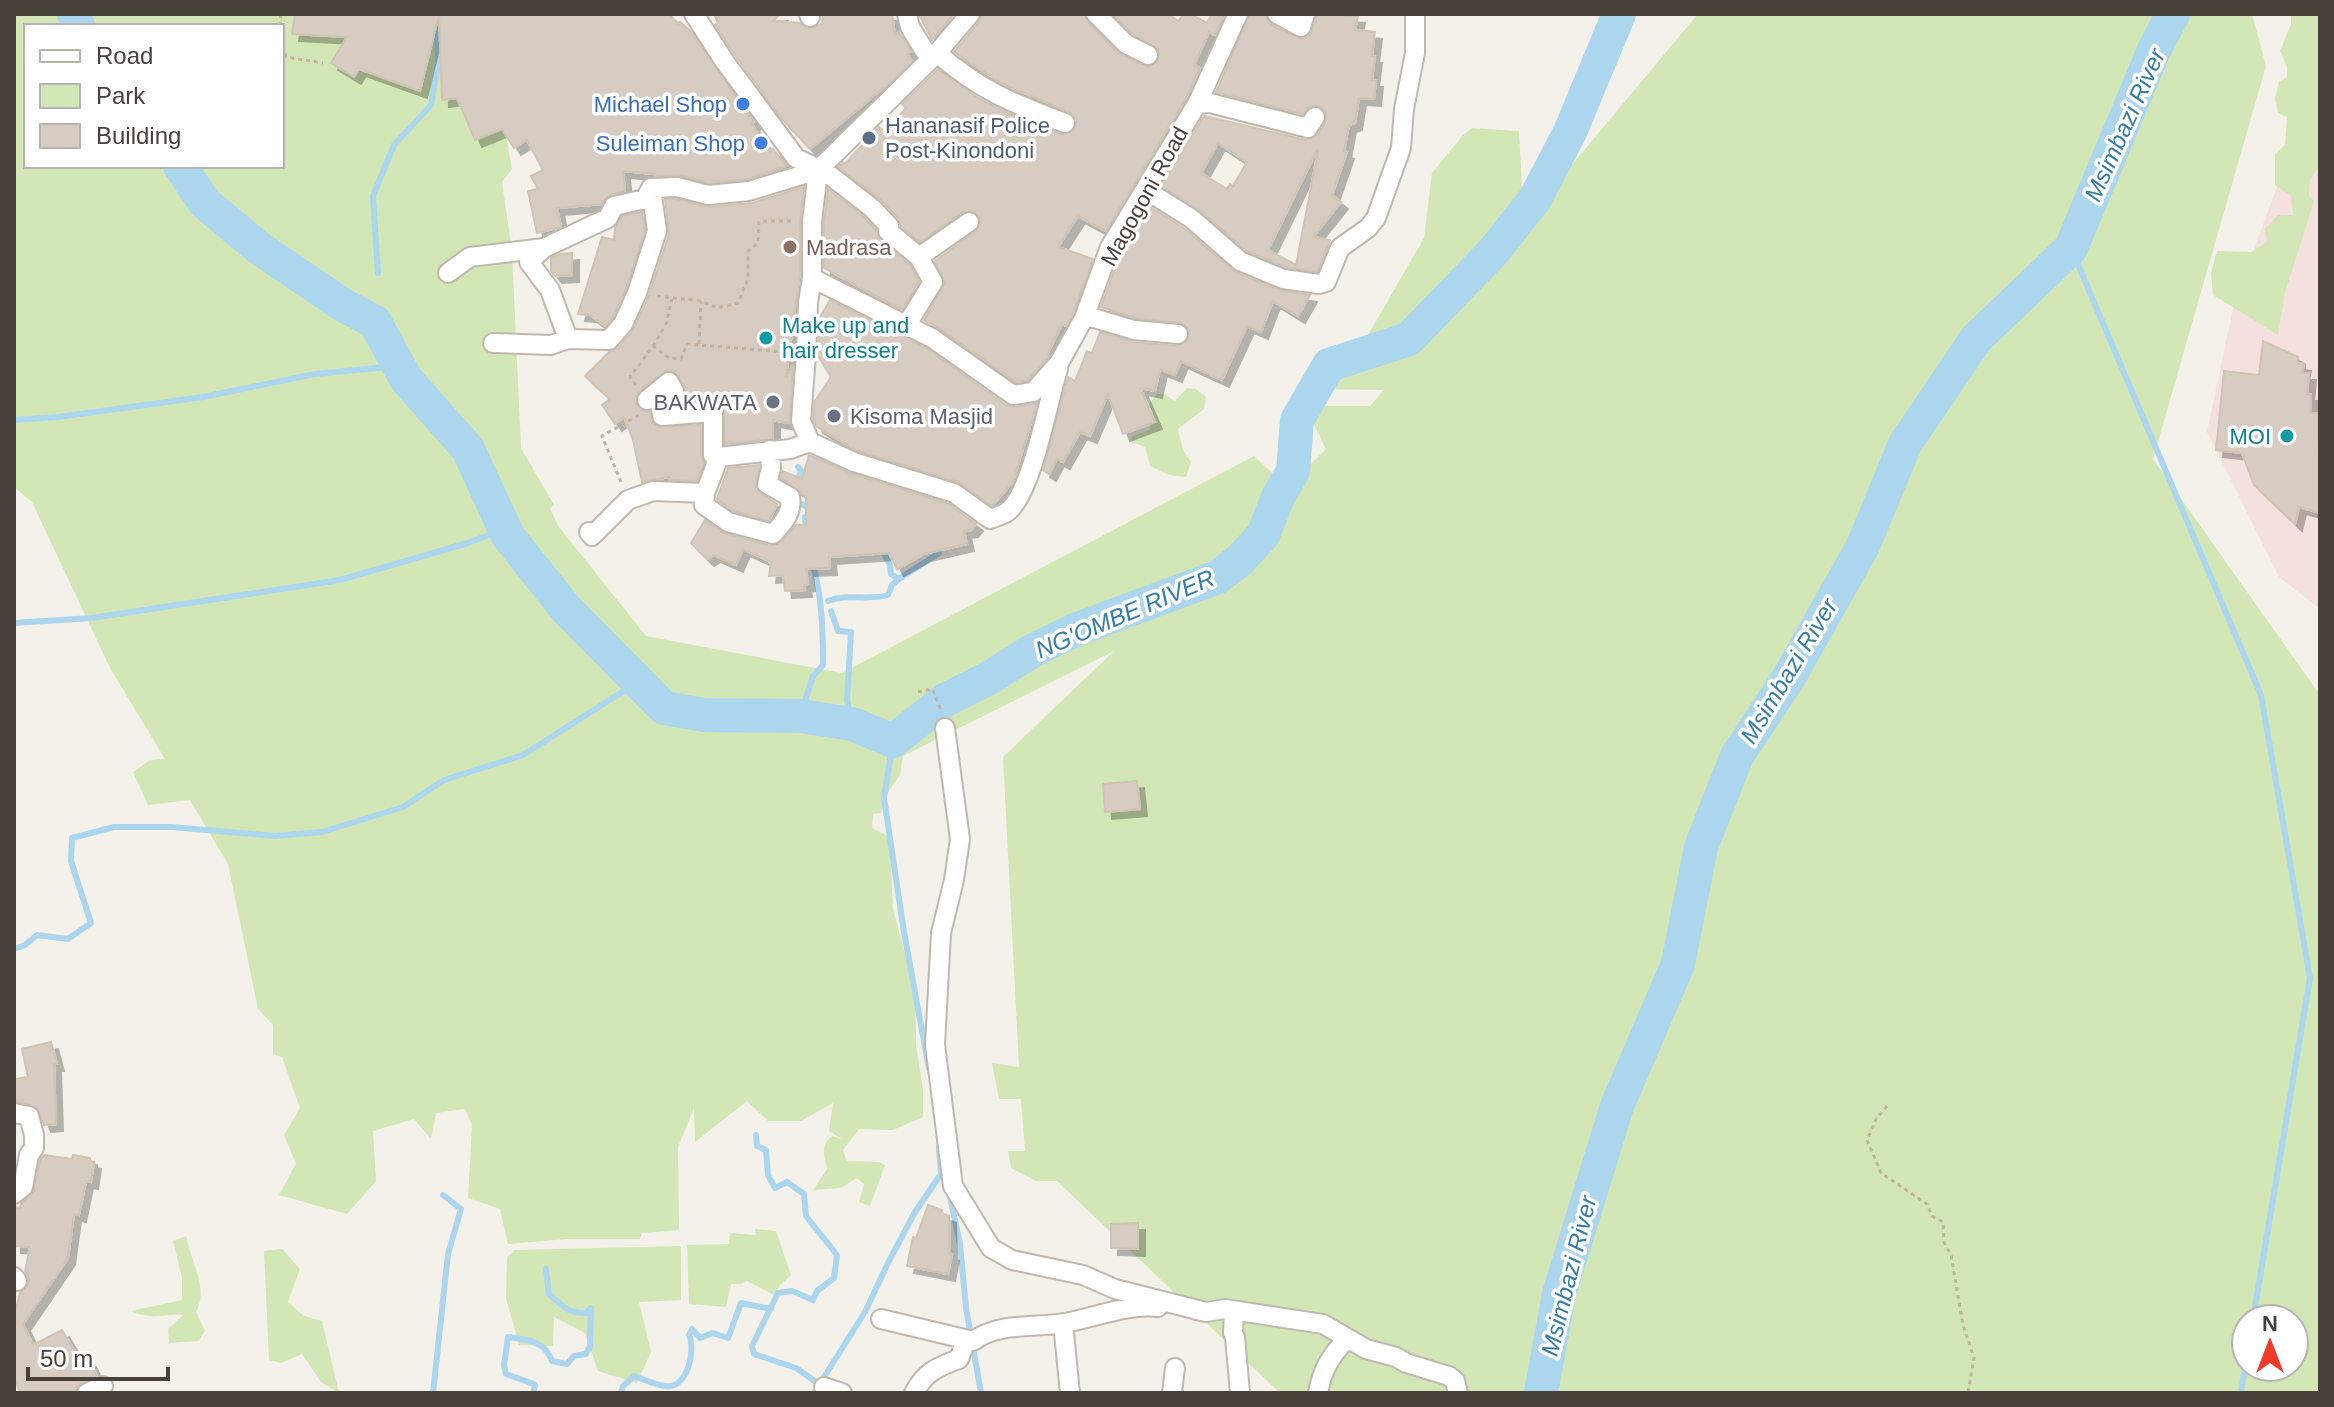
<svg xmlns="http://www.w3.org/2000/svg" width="2334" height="1407" font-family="Arial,sans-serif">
	<defs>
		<filter id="shadow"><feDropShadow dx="7" dy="7" stdDeviation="0" flood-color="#0004"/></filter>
	</defs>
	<rect width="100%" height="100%" fill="#f4f1eb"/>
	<path fill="#f4e1df" d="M2320,41V609L2279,577L2207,432L2234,303L2279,181Z"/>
	<path fill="#d3e6b6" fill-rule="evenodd" d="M14,14H470L503,118L512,169L502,182L512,251L521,448L554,505L550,509L559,527L646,636L842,673L1254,456L1287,487L1326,449L1305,406H1370L1384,390L1306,389L1364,342L1424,238L1432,173L1463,135L1472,128L1519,131L1524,222L1698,14H2252L2266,66L2153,459L2320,695V1393H1280L1057,1181H1036L1011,1168L1008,1151H1025L1021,1099H999L992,1063L1019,1067L1003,757L1114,651L903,756L900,775L884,798L881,813L873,814L872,828L890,837L893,909L915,991L916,1044L923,1091V1117L893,1130L859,1129L843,1150L847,1161L879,1162L885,1165L870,1206L859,1202L864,1184L857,1178L841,1188L813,1190L827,1169C824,1155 820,1146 832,1136L842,1139L829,1131L833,1103L801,1121H768L747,1101L695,1142L694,1108L678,1147L679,1230L642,1233L640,1239H567L508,1244L500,1209L468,1198L472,1125L465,1109L436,1113L431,1139L414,1119L373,1131L376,1181L347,1214L279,1195L296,1164L284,1135L300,1108L282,1057L273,1054V1025L258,1009L228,864L190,800L148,805L133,772L150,760L165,759L110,668L32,502L14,487ZM26,26H282V166H26ZM2246,1319H2294V1367H2246Z
		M2291,14H2320V165L2310,180L2309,196L2314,201L2285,293L2278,335L2213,295L2211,273L2217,251L2251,252L2267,242L2265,229L2278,215H2293L2291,196L2275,185V154L2285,145L2287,117L2278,113L2275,98L2279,82L2287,77V67L2280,51L2291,24Z
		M1187,388L1196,389L1206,397L1204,409L1178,429L1183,450L1191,462L1186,477L1169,475L1150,466L1145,447L1131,442L1132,436L1149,430L1153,413L1149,404L1157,394H1164L1175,401Z
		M755,1229L776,1231L791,1275L780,1285L774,1295L747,1281L742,1284H731L726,1307L689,1304L687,1245L729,1244L730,1233L756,1235Z
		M186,1236C191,1261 209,1289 196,1312L205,1331L199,1341L169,1343L168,1329L183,1315C160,1313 154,1321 131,1311L182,1300V1278L173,1241Z
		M681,1246V1300L639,1302L651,1352L637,1383L598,1371L585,1333L554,1317L553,1346L519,1345L506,1298L507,1257L515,1250Z
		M282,1249L300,1269L288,1302L304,1316L322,1321L339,1393L321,1382L302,1354L281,1363L269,1360L264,1251Z"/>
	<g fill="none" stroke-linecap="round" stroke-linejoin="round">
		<path stroke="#abd6ed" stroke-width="6" d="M2071,248L2261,695L2310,978L2253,1319
			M378,273L373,196L394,145L431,105L438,62L437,35L430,14
			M14,420L58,417L203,397L315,374L398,366
			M798,467L801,471L798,482
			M797,497L798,502L807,507L813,516L805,517L806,531
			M899,579L939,553L935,544
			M828,601C847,593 868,601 888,595L892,585L899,579L891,574L890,565L880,546
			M831,611L838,631L851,632L847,700L852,724
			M14,623L92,618L340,580L468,543L504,529
			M800,716L813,676L823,665C823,631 822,594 812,562
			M893,741L884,798L904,932L929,1069
			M14,949L25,945L37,935L68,939L91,923L71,861L72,838L114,827H171L275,836L322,832L403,807L444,780L523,755L638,682
			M756,1135L757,1146L766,1150L768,1175L775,1188L787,1182L804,1194L806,1216L837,1255L834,1278L817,1291L813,1300L792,1291L778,1293L752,1346L754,1354L796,1368L819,1384
			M949,1192L960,1244L966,1308L981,1393
			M433,1393L448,1254L461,1209L443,1195
			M533,1393L535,1386L534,1384L506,1374L504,1365L508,1337C528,1340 544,1340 552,1361L567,1364L574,1356L586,1354L590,1346L591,1308L586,1313C568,1314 563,1306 549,1294L546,1269
			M621,1393L623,1386L634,1376C643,1379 655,1385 665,1386C688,1389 696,1350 689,1335L692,1329L700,1338L713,1333L728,1338L741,1303L771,1309
			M814,1393L865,1312L888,1263L915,1212L941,1174L939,1147
			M2241,1393L2246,1361"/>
		<path stroke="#abd6ed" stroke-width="34" d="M74,14L78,26
			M180,166L205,203L259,248L343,305L375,322L406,379L468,449L508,536L567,610L664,708L704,715L800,716L852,724L893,741L945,700L989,678L1032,651L1075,630L1218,577L1241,559L1263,535L1278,497L1293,471L1297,420L1329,365L1409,339L1493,252L1535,199L1570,132L1619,14
			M1541,1393L1559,1294L1617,1106L1678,964L1701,847L1737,756L1789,677L1863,546L1905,444L1976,339L2071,248L2154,50L2173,14"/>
	</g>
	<path fill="#d6ccc1" stroke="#d0c4b4" stroke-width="2" fill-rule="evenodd" filter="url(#shadow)" d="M295,14H669L678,24L680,22L691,32L754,122L752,124L770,152L773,149L786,166L747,179L709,183L680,175L654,176V174L623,171L625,191L607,196L602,204L557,208L561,227L537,233L528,191L538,189L531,176L543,170L527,140L514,148L502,129L475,140L457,98L442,100L439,14L420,91L359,69L354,77L331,63L347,37L292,34Z
		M714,14H780L773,21L800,23L808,29L822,24L823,14H892L895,35L899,32L911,51L907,54L912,61L888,84L810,149L781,118L735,55L715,25L718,23Z
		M919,14H954L932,40Z
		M982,14H1084L1088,22L1118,53L1148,67L1158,61V49L1133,34L1113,14H1167L1179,21L1183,14H1190L1207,23L1212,14H1225L1215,35L1209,32L1194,65L1200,68L1186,98L1106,231L1078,216L1058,247L1093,259L1073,313L1066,326L1062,324L1047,355L1049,356L1027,381L1016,382L939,328L924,320L945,283L935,261L976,231L981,222L978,215L973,211L963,212L920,242L901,226L898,218L881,200L838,167L843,162L845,164L879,127L885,132L906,108L902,104L938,69L976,97L1008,113L1061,134L1073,132L1077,120L1070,112L1003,84L954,52L979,22Z
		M1250,14H1265L1271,25L1301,39L1308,37L1312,31L1317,14L1358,16L1355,30L1375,32L1372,56H1375L1372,80H1376L1374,99L1359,98L1355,123L1349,125L1344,151L1347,152L1332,195L1341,202L1313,237L1330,240L1317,272L1286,267L1246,251L1200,210L1161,186L1204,116L1306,140L1318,135L1325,123L1326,112L1316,105L1309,107L1303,114L1216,92ZM1218,143L1247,162L1233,186L1230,184L1227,189L1201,173ZM1317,150L1318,151L1296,265L1268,250Z
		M804,187L800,222V272L786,377L793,365L789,423L773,420V439L725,444L723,405L713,400L680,403L686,393L684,385L675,372L667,370L639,391L635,403L642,411H650L651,422L657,427L701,425V455L704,463L697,481L669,480V477L642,482L633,440L624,417L615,424L602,405L610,399L585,376L609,352L618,348L632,332L648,298L669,234L665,199H676L709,207L752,203Z
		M828,189L864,217L876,230L880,240L910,265L919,282L902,310L824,268V223Z
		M1149,206L1185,229L1235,272L1279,290L1310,295L1298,316L1273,301L1261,332L1247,326L1222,380L1181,361L1175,375L1160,369L1155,391L1140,388L1155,422L1123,434L1108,394L1090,436L1080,432L1063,462L1057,459L1049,474L1043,470L1068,377L1075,381L1087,351L1092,353L1100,332L1133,342L1177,346L1188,340L1189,330L1184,324L1136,318L1101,307L1121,252Z
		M642,212L645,230L626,289L613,317L605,326L590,315L578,314L602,237L614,240L615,228L622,216Z
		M572,253V275L555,276L551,271V258L560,254Z
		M830,300L926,348L1006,405L1015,407L1037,403L1013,482L992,506L958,482L858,451L816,426L813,419L815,401L831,377L818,356L819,319Z
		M2263,341L2298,357V363L2304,364L2302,373H2309L2307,394H2311L2310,413H2318L2320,513L2299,507L2295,524L2254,485L2242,453L2216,450L2224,371L2259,375Z
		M809,455L850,473L949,504L976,524L971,530L964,531L967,544L924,554L897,569L889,553L829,557L830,568L806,569L808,584L804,585L805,590L785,591L783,575L769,576L771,562L743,549L736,565L714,555L707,559L691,543L705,520L724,533L771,546L782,542L796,525H806V496L781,478L782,471L802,479Z
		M759,465L756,490L777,504L769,521L733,511L717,499L728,468Z
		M1137,781L1140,809L1105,812L1103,784Z
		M51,1042L57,1064H54L56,1124L44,1125L37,1107L14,1101V1079L28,1077L22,1049Z
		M44,1155L72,1159L73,1155L90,1158V1161L94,1162L91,1182L86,1181L79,1215L74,1214L68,1258L23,1324L33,1345L62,1330L82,1363L89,1360L97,1376L78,1385L75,1393H21L14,1380V1305L16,1309L20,1293L28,1285L29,1279L25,1271L30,1247L14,1246V1207L20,1208L21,1204L34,1190L40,1160Z
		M928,1205L942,1210L941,1213L949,1216L950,1253L952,1254L948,1274L907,1266L913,1237L916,1238Z
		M1138,1223V1249L1111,1248V1224Z"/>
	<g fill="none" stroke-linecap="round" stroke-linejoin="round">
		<g stroke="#c0b8ae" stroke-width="22">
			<path id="minor" d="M694,14L725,62L796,158L827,173L872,208L889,226L888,231L919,257L933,282L906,326
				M809,14L810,17
				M907,14L910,27L929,58
				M1096,14L1126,44L1148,55
				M1277,14L1301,27L1305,14
				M937,53C979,90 1014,104 1065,123
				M1197,104L1210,103L1308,128L1315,117
				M818,170L812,222V278L932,338L1013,395L1033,392L1059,363L1084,318L1110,247L1197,104L1238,14
				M1146,190L1192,219L1240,261L1283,279L1319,284L1326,282L1340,248L1368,228L1376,218L1401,148L1404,109L1415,53V14
				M544,248L529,262L550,290L568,339
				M919,257L969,222
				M448,273L470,257L544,248L608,218L614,206L645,199L651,188L677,187L708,195L749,191L818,170L937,53L970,14
				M1084,318H1094L1134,330L1178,334
				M493,343L551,345L568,339L609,340L623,324L637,293L657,231L651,188
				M802,353L806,355L801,421L810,442L854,462L954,493L990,519C995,517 1003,515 1007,512C1032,494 1048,401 1058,369
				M806,355L808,303L812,278
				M647,400L669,382L674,391L662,405V416L713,412V455L719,457
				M705,493L704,505L728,522L773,534C783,523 793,513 790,497L767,484L771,468L770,450
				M589,532L592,536L628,500L653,491L705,493L719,457L790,449L810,442
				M945,728L960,839L954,880L941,933L935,1045L953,1186L991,1248L1012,1260L1083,1275L1115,1289L1206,1312
				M14,1113L29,1116L34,1135V1148L29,1155L23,1187L14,1194
				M14,1277L17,1281
				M1196,1310L1206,1312L1225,1309L1323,1324L1366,1349L1396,1357L1406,1363L1449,1376L1455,1381L1458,1393
				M1234,1311L1233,1333L1235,1337L1240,1393
				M881,1319L973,1341C999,1322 1035,1328 1065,1323C1097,1317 1126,1304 1158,1307
				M1063,1323L1070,1393
				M824,1387L842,1393
				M87,1393L103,1386
				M914,1393C925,1372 937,1367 959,1359L966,1340
				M1172,1393L1175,1368
				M1318,1393C1322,1370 1331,1355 1347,1339"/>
		</g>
		<path stroke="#c1b3a0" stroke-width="3" stroke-dasharray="4 4" stroke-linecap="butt" d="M280,26L281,14
			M282,46L286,57L323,63
			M657,296L701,301L717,308L738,303L748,279V251L758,243L759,221H794
			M699,344L701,301
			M653,346L666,324L672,299
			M636,385L630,377L653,346L669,358L681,359L687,344L785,352
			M621,482L602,436L639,415
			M918,692L932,689L942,712
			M1887,1106L1876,1119L1867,1140L1881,1173L1927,1204L1932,1216L1943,1222L1944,1242L1951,1255L1963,1325L1974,1358L1968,1393"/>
		<use href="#minor" stroke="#fff" stroke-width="18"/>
	</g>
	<g fill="#3f7fe0" stroke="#fff" stroke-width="3">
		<circle cx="743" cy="104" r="8"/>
		<circle cx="761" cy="143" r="8"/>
	</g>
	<circle fill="#5c6f8a" stroke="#fff" stroke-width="3" cx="869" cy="138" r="8"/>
	<circle fill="#8d6e63" stroke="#fff" stroke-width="3" cx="790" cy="247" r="8"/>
	<g fill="#0f9aa8" stroke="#fff" stroke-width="3">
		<circle cx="766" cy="338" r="8"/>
		<circle cx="2287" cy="436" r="8"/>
	</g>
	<g fill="#6b7280" stroke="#fff" stroke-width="3">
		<circle cx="773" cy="402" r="8"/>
		<circle cx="834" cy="416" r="8"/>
	</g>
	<g text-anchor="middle" stroke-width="7" stroke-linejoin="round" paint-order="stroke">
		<g font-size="22" fill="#366cbe" stroke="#fff" text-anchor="end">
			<text x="727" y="112">Michael Shop</text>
			<text x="745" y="151">Suleiman Shop</text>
		</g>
		<g font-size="22" fill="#4e5e75" stroke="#fff" text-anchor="start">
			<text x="885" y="133">Hananasif Police<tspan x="885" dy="25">Post-Kinondoni</tspan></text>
		</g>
		<g font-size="22" fill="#484139" stroke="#fff">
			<text transform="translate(1144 196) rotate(-61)" y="8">Magogoni Road</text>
		</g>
		<g font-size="22" fill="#785e54" stroke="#fff" text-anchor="start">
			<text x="806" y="255">Madrasa</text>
		</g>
		<g font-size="22" fill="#0d838f" stroke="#fff" text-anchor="start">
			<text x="782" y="333">Make up and<tspan x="782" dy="25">hair dresser</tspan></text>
			<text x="2271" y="444" text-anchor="end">MOI</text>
		</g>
		<g font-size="22" fill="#5b616d" stroke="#fff" text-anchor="end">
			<text x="757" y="410">BAKWATA</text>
			<text x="850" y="424" text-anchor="start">Kisoma Masjid</text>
		</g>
		<g font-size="24" font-style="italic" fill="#357da7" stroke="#fff">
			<text transform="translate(2125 125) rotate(-66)" y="8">Msimbazi River</text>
			<text transform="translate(1125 614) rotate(-23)" y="8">NG'OMBE RIVER</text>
			<text transform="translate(1789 671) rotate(-59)" y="8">Msimbazi River</text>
			<text transform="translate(1569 1276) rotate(-76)" y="8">Msimbazi River</text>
		</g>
	</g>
	<rect width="2334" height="1407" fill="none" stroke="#484139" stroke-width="32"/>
	<rect x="24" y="24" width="260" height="144" fill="#ffffff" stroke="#b6b3b0" stroke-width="2"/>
	<rect x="40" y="50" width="40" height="12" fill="#ffffff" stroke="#b6b3b0" stroke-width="2"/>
	<text x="96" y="64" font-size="24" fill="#484139">Road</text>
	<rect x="40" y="84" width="40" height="24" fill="#d3e6b6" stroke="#b6b3b0" stroke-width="2"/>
	<text x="96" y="104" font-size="24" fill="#484139">Park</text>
	<rect x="40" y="124" width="40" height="24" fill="#d6ccc1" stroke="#b6b3b0" stroke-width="2"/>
	<text x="96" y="144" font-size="24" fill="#484139">Building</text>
	<g transform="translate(2270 1343)"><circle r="38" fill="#ffffff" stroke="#b6b3b0" stroke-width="2"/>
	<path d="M0-6L14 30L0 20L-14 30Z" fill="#ee3a28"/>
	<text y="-12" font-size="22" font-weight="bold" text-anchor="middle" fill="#484139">N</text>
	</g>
	<path d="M28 1367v12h140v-12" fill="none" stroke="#484139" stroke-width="4"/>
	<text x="40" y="1367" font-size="24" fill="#484139" stroke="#ffffff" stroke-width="6" paint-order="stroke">50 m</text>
</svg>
